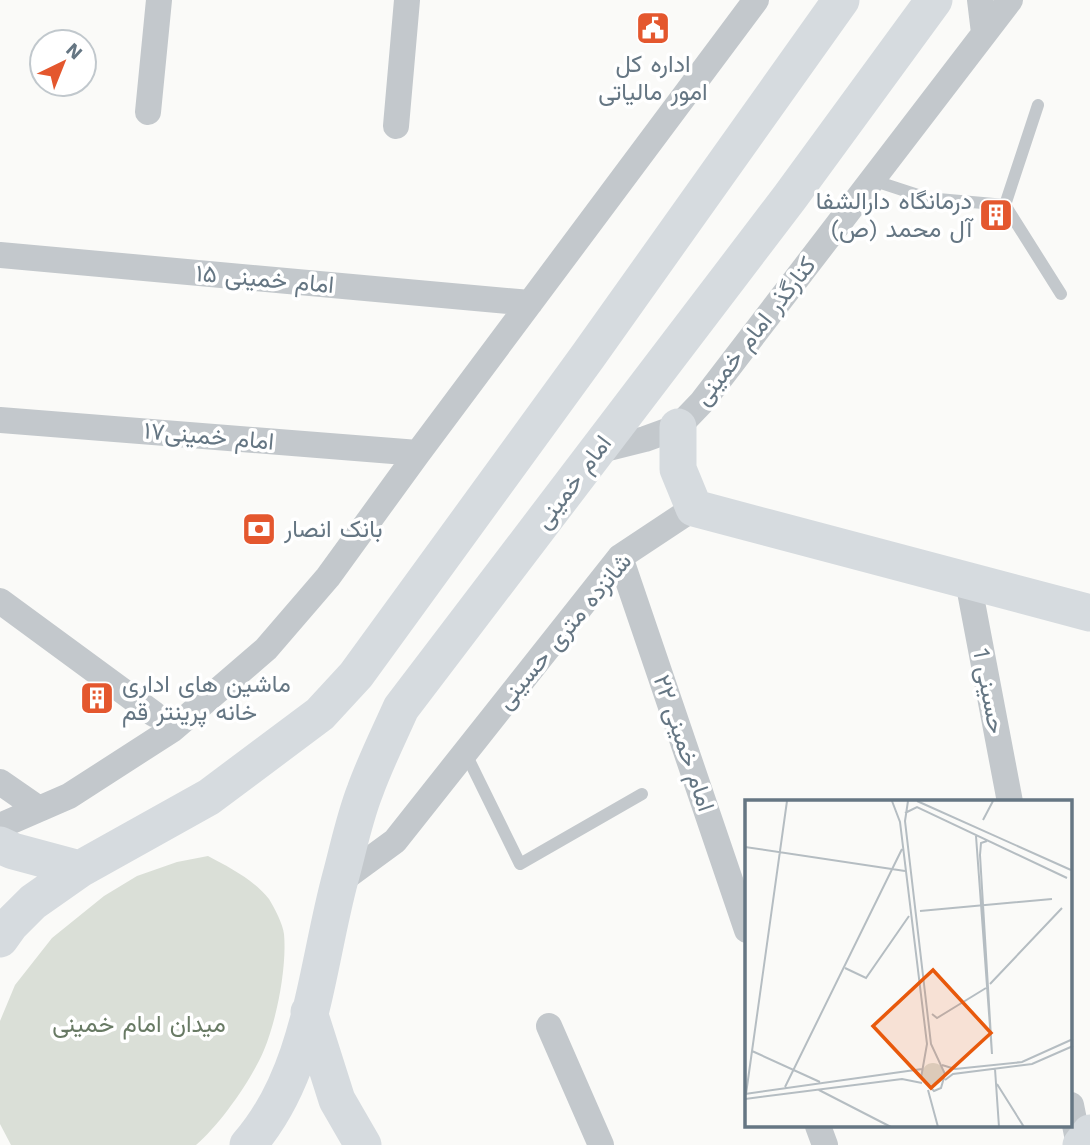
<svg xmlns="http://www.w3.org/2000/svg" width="1090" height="1145" font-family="'Work Sans',Vazirmatn,sans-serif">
	<rect width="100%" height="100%" fill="#fafaf8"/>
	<path fill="#dadfd7" d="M208,856C229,867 254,880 269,899C274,907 283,924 284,934C287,966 277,1019 264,1050C252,1079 220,1125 196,1145H11L0,1124V1021L15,985L52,938L104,896L137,876L177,862Z"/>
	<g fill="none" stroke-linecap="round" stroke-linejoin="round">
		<path stroke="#c3c8cc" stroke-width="12" d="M872,180L927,198L1005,205L1038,105
			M1005,205L1061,294
			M465,752L520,864L642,794"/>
		<path stroke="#c3c8cc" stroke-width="26" d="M980,0L984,33
			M148,112L159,0
			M396,126L407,0
			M0,255L530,303
			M0,420L418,453
			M597,451L645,439L678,427L702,402L1010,0
			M620,557L747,930
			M968,581L1010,802
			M0,601L154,714
			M0,782L39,809
			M0,826L69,796L173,729L266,649L328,577L418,453L756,0
			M339,882L395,841L620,557L694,508
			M549,1026L601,1145
			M1071,1105L1079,1145
			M818,1126L825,1145"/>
		<path stroke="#d6dbdf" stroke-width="37" d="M678,427V469L694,508L1090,613
			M0,845L13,851L80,869
			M0,939L10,925L33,902L80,869L209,797L320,714L356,675L588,356L841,0
			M309,1012L337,1100L363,1145
			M248,1145C311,1073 316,969 340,879C348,850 354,819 365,791C375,763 389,735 401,708L790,197L934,0
			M1081,1145L1090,1133"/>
	</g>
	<defs>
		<g id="civic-square" transform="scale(1.75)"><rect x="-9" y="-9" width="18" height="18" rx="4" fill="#e4572e" stroke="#fff"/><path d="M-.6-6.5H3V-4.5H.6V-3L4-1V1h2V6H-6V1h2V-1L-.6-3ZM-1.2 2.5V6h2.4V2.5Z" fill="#fff"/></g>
		<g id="building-square" transform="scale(1.75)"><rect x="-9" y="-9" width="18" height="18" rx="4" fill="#e4572e" stroke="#fff"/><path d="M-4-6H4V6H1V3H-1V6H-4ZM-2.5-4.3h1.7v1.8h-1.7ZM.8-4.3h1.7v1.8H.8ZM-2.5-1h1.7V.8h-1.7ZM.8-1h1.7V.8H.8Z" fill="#fff"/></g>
		<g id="bank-square" transform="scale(1.75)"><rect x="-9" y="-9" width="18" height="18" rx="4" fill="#e4572e" stroke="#fff"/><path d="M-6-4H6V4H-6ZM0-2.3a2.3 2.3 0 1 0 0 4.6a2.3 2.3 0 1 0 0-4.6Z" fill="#fff"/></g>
	</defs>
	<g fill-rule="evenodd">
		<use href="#civic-square" x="653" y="28"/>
		<use href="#building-square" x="996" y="215"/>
		<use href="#bank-square" x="259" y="529"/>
		<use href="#building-square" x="97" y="698"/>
	</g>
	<g text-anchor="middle" stroke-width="7" stroke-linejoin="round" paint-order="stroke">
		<g font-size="24" fill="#657683" stroke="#fff" text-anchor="start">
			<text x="653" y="72" text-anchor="middle">اداره کل<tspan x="653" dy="28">امور مالیاتی</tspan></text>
			<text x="972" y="209" text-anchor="end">درمانگاه دارالشفا<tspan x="972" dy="28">آل محمد (ص)</tspan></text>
			<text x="284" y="537">بانک انصار</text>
			<text x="122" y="692">ماشین های اداری<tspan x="122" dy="28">خانه پرینتر قم</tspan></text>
		</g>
		<g font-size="24" fill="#657683" stroke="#fff">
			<text transform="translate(265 279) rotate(5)" y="8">امام خمینی ۱۵</text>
			<text transform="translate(755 331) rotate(-52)" y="8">کنارگذر امام خمینی</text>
			<text transform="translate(209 436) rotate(5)" y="8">امام خمینی۱۷</text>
			<text transform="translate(573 482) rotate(-53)" y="8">امام خمینی</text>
			<text transform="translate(564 631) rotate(-50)" y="8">شانزده متری حسینی</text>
			<text transform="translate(989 691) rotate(79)" y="8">حسینی 1</text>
			<text transform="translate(684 743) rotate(71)" y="8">امام خمینی ۲۲</text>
		</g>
		<g font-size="24" fill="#687a64" stroke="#fff">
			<text x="139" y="1032">میدان امام خمینی</text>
		</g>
	</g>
	<g transform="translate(745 800)">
		<rect width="327" height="327" fill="#fafaf8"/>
		<path d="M177 274a11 11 0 1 1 22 0a11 11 0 1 1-22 0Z" fill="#dadfd7"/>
		<path fill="none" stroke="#b5bdc2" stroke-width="2" d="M147,1L155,22L182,244L176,278L189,291L196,288L200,274L186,244L160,21L163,1M172,1L326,70M160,13L172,7L322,78M238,20L248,1M231,36L247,254M242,41L236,43L235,55L247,254M0,47L160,71M175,111L307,99M100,168L121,178L164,116M245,184L317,108M187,214L192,218L241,188M7,251L75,282M197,265L210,269L277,262L328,239M250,269L254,327M200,280L208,274L287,264L328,246M252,284L279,327M40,287L157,49M74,290L146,327M183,290L193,327M0,294L177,269M1,294L42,1M0,299L157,279L177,283"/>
		<path fill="#e8590c" fill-opacity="0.15" stroke="#e8590c" stroke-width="3.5" d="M188,170L246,233L186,288L128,226Z"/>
		<rect width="327" height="327" fill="none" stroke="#657683" stroke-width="3.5"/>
	</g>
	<g transform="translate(63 63) rotate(43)"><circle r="33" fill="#ffffff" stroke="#c1c8cd" stroke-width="2"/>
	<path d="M0-5L12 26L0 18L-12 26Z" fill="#e4572e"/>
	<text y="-10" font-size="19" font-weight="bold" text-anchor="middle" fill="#657683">N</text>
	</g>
</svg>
